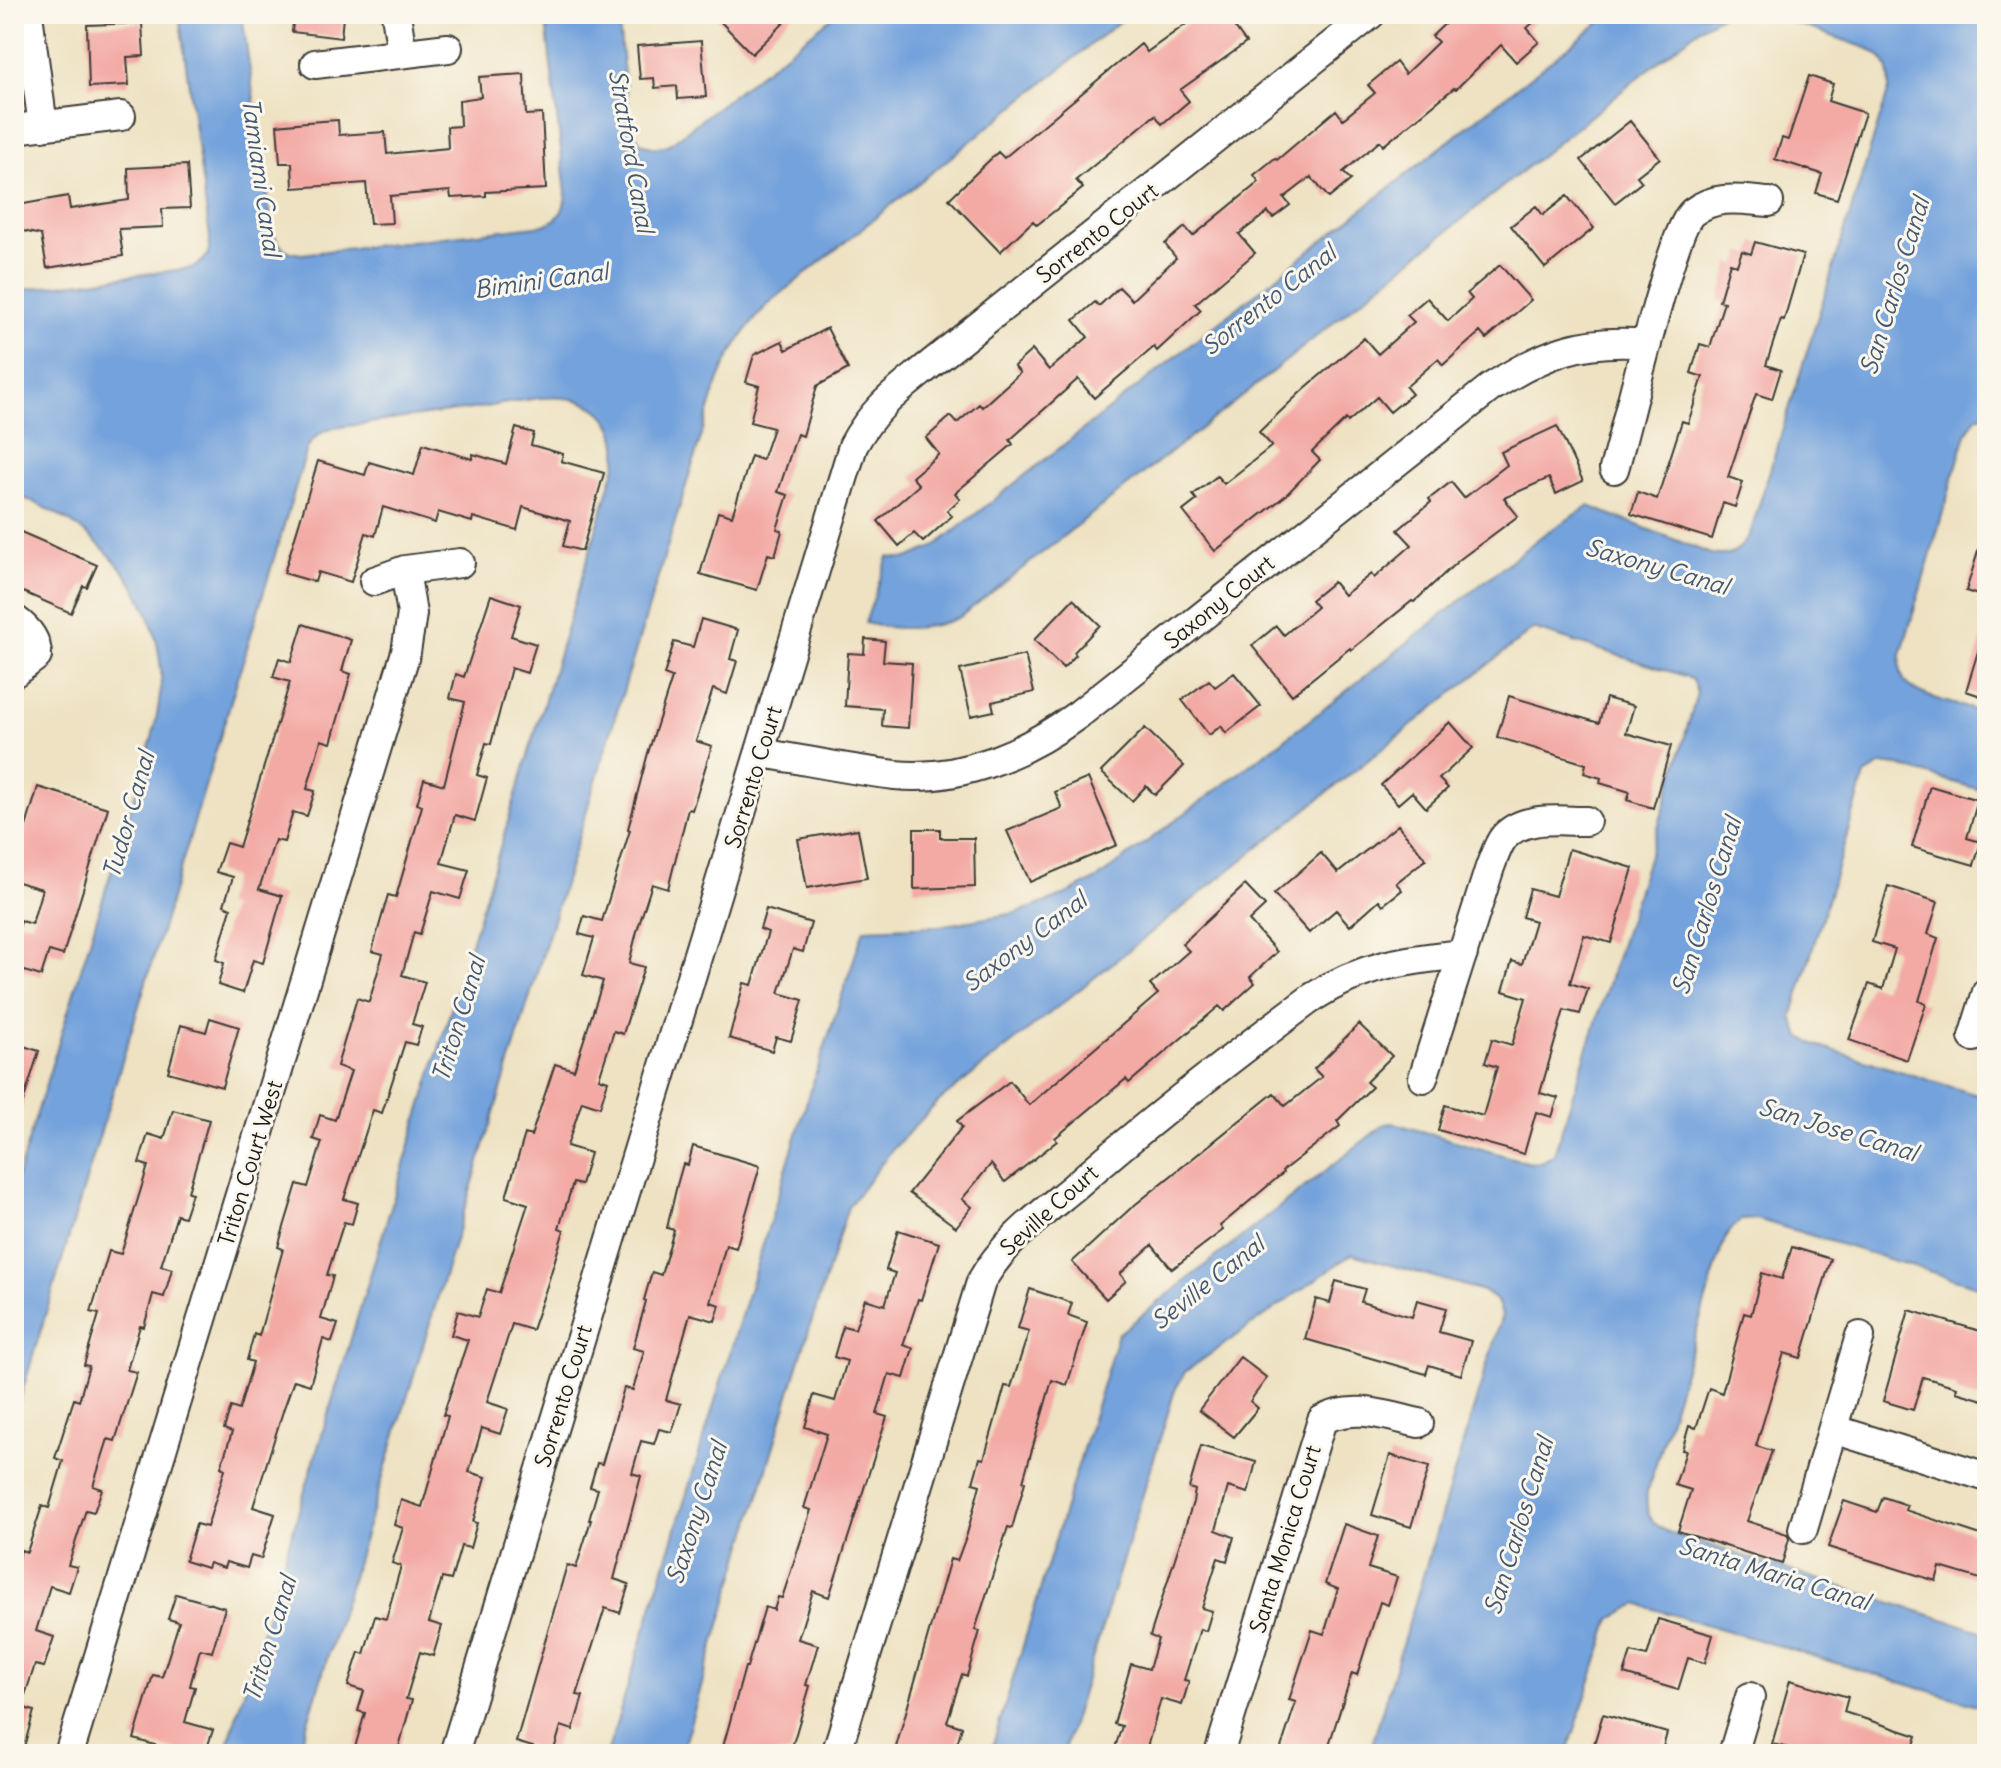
<svg xmlns="http://www.w3.org/2000/svg" width="2001" height="1768" font-family="Delius,sans-serif">
	<rect width="100%" height="100%" fill="#fbf7ec"/>
	<filter id="ink" filterUnits="userSpaceOnUse"><feTurbulence type="fractalNoise" baseFrequency=".0125" numOctaves="2"/><feDisplacementMap in="SourceGraphic" scale="16" xChannelSelector="R" yChannelSelector="G"/><feConvolveMatrix kernelMatrix="1 2 1 2 8 2 1 2 1" color-interpolation-filters="sRGB"/></filter>
	<filter id="wash" filterUnits="userSpaceOnUse"><feTurbulence type="fractalNoise" baseFrequency=".006" numOctaves="4" result="noise"/><feDisplacementMap in="SourceGraphic" scale="32" xChannelSelector="R" yChannelSelector="G"/><feGaussianBlur stdDeviation="1.8" result="paint"/><feColorMatrix in="noise" values="0 0 0 0 0 0 0 0 0 0 0 0 0 0 0 0 0 1.4 0 .05"/><feComposite in="paint" operator="in"/></filter>
	<g filter="url(#wash)">
		<rect width="100%" height="100%" fill="#eee2c3"/>
		<path fill="#73a2dc" stroke="#485f7c" stroke-width="2" d="M179,14H242L272,228C277,245 284,253 302,254L544,225C560,220 565,209 566,193L545,14H618C621,40 626,118 637,137C643,149 660,149 670,144L836,14H1129L768,304C744,331 726,356 715,391L298,1754H225L616,465C621,437 611,412 583,402C552,391 511,403 480,408C431,414 383,421 334,428C321,432 314,436 307,449L14,1419V1188L152,738C157,716 162,694 161,671C155,584 93,523 14,494V291L191,268C206,262 210,254 210,238Z
			M1610,14H1724L1700,28L1231,405L960,617C931,630 896,631 865,623L888,557L905,559L934,547Z
			M1769,14H1987V414L1977,417L1966,434L1901,655C1900,664 1899,672 1904,680C1914,697 1967,707 1987,713V792L1895,765H1882L1865,775L1792,1017L1800,1036L1816,1045L1987,1098V1289L1757,1219L1741,1220L1729,1231L1723,1244L1647,1493C1645,1513 1650,1523 1668,1532L1987,1633V1708L1637,1604L1611,1619L1567,1754H1369L1502,1315L1497,1301L1483,1291L1352,1254L1185,1372L1175,1390L1063,1754H990L1118,1334L1385,1124L1394,1123L1526,1162C1538,1164 1544,1162 1554,1154L1666,802L1697,693L1692,680L1685,676L1533,629L938,1102L892,1150L848,1207L802,1352L681,1754H607L810,1091L864,929L939,926L1016,913L1058,898L1097,879L1306,723L1543,535L1589,506L1711,554C1730,558 1740,551 1750,534L1889,89C1891,70 1886,58 1869,49Z"/>
		<g id="blocks">
			<path fill="#f3a9a4" d="M294,14L343,17L341,38L292,32Z
				M713,14H793L752,54Z
				M1200,14H1225L1246,43L1180,90L1189,101L1162,124L1155,115L1076,180L1083,188L1037,225L1033,221L1000,252L949,199L998,152L1004,158L1141,44L1147,52Z
				M1455,14H1543L1527,28L1539,42L1516,62L1501,45L1456,89L1454,88L1383,146L1380,141L1343,172L1351,180L1329,198L1311,177L1284,198L1290,205L1273,218L1268,212L1239,234L1255,253L1195,304L1201,310L1157,351L1154,347L1094,398L1078,379L1010,440L1013,444L955,493L960,499L947,511L952,516L923,542L914,533L899,546L878,521L919,485L912,477L939,454L926,438L951,416L957,423L979,404L982,407L1020,373L1014,366L1032,350L1049,370L1088,337L1074,320L1095,302L1099,306L1119,287L1132,300L1176,258L1165,244L1185,227L1193,236L1259,182L1254,175L1275,158L1277,160L1336,110L1343,119L1375,93L1368,85L1396,62L1405,74L1438,42L1432,36Z
				M142,23L144,56L127,57L129,85L89,87L87,25Z
				M701,41L706,97L678,99L677,86L655,88L654,78L640,79L637,46Z
				M524,74L526,115L542,114L546,189L486,192V196L451,198L450,191L390,196L392,223L370,224L366,183L293,188L292,163H280L277,125L307,122L338,120L339,135L385,132L387,154L448,148L447,127L460,126L459,100L481,97L479,77Z
				M1809,76L1833,84L1828,101L1865,113L1837,199L1816,193L1822,174L1775,159L1782,138L1788,140Z
				M1630,121L1660,158L1637,176L1642,182L1615,203L1581,160Z
				M187,165L190,208L162,209L163,227L119,229L123,256L47,268L41,235L14,229V201L24,204L68,196L70,209L129,200L128,168Z
				M1567,196L1594,228L1545,268L1511,226L1536,206L1543,215Z
				M1755,242L1803,255L1784,320L1781,319L1766,365L1781,370L1772,399L1756,394L1728,477L1743,482L1735,507L1723,503L1712,539L1631,514L1638,492L1657,499L1682,421L1688,423L1703,377L1691,373L1700,344L1710,347L1724,302L1719,301L1730,263L1737,265L1742,251L1751,254Z
				M1500,265L1531,300L1486,339L1480,332L1443,365L1438,359L1406,387L1412,394L1390,412L1377,397L1348,422L1346,419L1312,452L1320,460L1285,496L1215,551L1183,511L1197,500L1193,495L1217,476L1224,484L1272,446L1259,432L1304,389L1364,338L1378,354L1414,322L1407,315L1427,298L1448,321L1472,299L1467,293Z
				M827,328L848,369L817,386L803,436L797,434L778,492L788,495L777,529L782,531L775,556L768,554L757,590L700,574L718,512L732,516L751,456L762,460L773,428L750,422L759,386L746,382L754,355L782,341L786,350Z
				M1557,426L1583,481L1556,494L1549,478L1504,498L1518,516L1459,560L1414,602L1412,601L1351,650L1350,648L1292,695L1252,646L1276,626L1284,635L1317,607L1311,600L1333,582L1344,595L1371,574L1374,578L1412,545L1398,530L1431,502L1429,499L1451,482L1464,498L1507,465L1501,452Z
				M516,428L534,433L531,445L563,454L561,461L604,473L582,551L563,546L570,521L523,507L517,530L473,517L472,522L438,512L435,523L383,507L375,536L366,533L351,582L318,572L315,582L284,573L318,461L365,475L369,462L414,475L423,444L472,459L473,454L506,464Z
				M14,529L97,565L87,587L83,586L71,613L14,588Z
				M1983,535L1987,536V598L1966,591Z
				M491,595L521,605L511,636L536,644L527,673L511,668L491,744L486,743L477,775L487,778L475,821L455,815L441,863L469,870L460,899L433,891L420,934L414,932L402,975L425,982L412,1024L422,1027L416,1045L405,1042L382,1113L373,1110L344,1199L358,1203L352,1224L344,1222L327,1275L333,1276L321,1319L338,1324L332,1342L323,1339L310,1385L294,1380L284,1408L253,1507L275,1514L261,1559L251,1556L247,1568L226,1562L224,1568L209,1563L207,1568L185,1561L196,1524L207,1527L225,1469L221,1467L232,1432L224,1429L231,1407L239,1410L253,1362L247,1360L254,1334L259,1336L283,1249L278,1247L297,1184L308,1187L322,1142L313,1139L320,1115L335,1120L351,1071L337,1066L357,998L369,1002L383,954L372,951L388,895L396,897L422,806L417,804L424,779L444,785L465,702L450,698L456,674L464,677Z
				M1073,599L1100,625L1074,652L1076,655L1063,668L1034,640Z
				M701,619L738,630L730,659L737,661L727,694L713,689L696,741L712,746L692,810L688,809L668,889L652,884L637,931L629,963L644,967L623,1034L614,1031L599,1078L608,1081L600,1107L582,1101L567,1146L590,1153L581,1185L573,1183L559,1228L564,1230L547,1286L532,1330L512,1324L497,1371L487,1402L508,1409L500,1434L482,1428L469,1472L486,1477L473,1522L477,1523L470,1548L461,1546L451,1580L442,1578L429,1622L442,1626L433,1656L420,1652L406,1699L412,1700L397,1754H353L365,1713L358,1711L364,1691L348,1686L359,1652L364,1654L375,1616L386,1619L401,1566L392,1563L403,1528L394,1525L401,1500L422,1507L448,1416L443,1415L468,1340L451,1335L458,1311L478,1317L487,1289L499,1293L528,1204L506,1197L525,1134L531,1136L555,1064L574,1070L603,981L583,975L594,938L579,934L584,916L602,921L630,830L628,829L648,753L672,678L664,675L674,642L693,647Z
				M303,624L351,640L342,671L351,674L331,743L321,740L307,789L315,791L307,816L293,812L284,842L275,840L259,889L282,896L263,963L253,960L243,993L218,985L224,963L216,960L231,908L224,905L233,877L216,872L226,843L239,847L290,682L273,677L279,658L291,662Z
				M1983,635H1987V698L1966,691Z
				M865,639L885,641L883,661L912,663L908,728L882,726L883,709L845,706L848,653L864,654Z
				M1025,655L1034,692L992,702L994,711L971,716L960,670Z
				M1234,673L1261,706L1226,733L1221,726L1209,735L1182,700L1209,680L1215,687Z
				M1509,696L1599,723L1606,698L1634,706L1626,733L1671,746L1653,808L1627,800L1630,792L1600,783L1601,778L1584,773L1586,764L1497,737Z
				M1450,722L1473,748L1439,779L1448,788L1426,808L1412,792L1398,804L1381,785Z
				M1145,728L1184,766L1155,795L1146,786L1132,801L1101,772Z
				M1088,778L1117,845L1030,882L1007,831L1062,808L1055,792Z
				M1930,786L1978,800L1967,838L1981,842L1974,865L1912,847Z
				M38,787L108,808L63,955L49,951L41,976L14,968V930L18,932L21,921L32,924L42,889L14,881V866Z
				M1398,825L1426,859L1396,883L1402,890L1383,905L1379,900L1350,926L1336,910L1309,933L1274,894L1321,853L1338,873Z
				M858,829L867,878L807,888L798,839Z
				M914,829H940V838H974L975,887L914,889Z
				M1569,849L1633,868L1611,943L1584,935L1570,983L1588,989L1580,1014L1564,1010L1540,1093L1558,1098L1552,1117L1536,1112L1524,1154L1438,1130L1445,1105L1483,1116L1497,1067L1485,1063L1492,1039L1512,1045L1526,998L1503,991L1512,961L1522,964L1535,921L1522,917L1530,889L1555,896Z
				M1245,885L1265,906L1249,921L1277,952L1250,977L1255,983L1224,1011L1219,1006L1129,1083L1126,1079L1055,1138L1057,1141L1005,1182L991,1164L962,1199L972,1207L956,1227L909,1193L962,1127L957,1121L1010,1081L1029,1105L1158,994L1150,985L1189,951L1182,944Z
				M1888,886L1938,902L1928,934L1938,938L1919,1001L1926,1004L1907,1060L1849,1040L1869,984L1883,989L1895,949L1872,942Z
				M766,909L811,923L803,952L793,949L779,993L803,1000L791,1041L776,1037L772,1051L729,1038L744,983L752,985L768,932L760,929Z
				M210,1018L239,1027L222,1087L168,1072L181,1025L206,1032Z
				M1359,1024L1392,1056L1366,1082L1372,1087L1337,1121L1340,1126L1282,1171L1283,1173L1220,1226L1223,1230L1172,1269L1152,1245L1120,1274L1126,1281L1106,1299L1072,1262L1131,1208L1274,1093L1285,1106L1322,1077L1314,1069Z
				M14,1043L39,1051L18,1118H14Z
				M173,1110L209,1120L188,1192L192,1193L184,1217L177,1215L161,1266L172,1269L164,1297L153,1294L144,1327L140,1326L127,1370L137,1372L115,1441L108,1439L93,1486L102,1489L94,1512L86,1510L68,1565L77,1567L69,1592L50,1586L36,1631L54,1637L44,1667L35,1665L21,1707L34,1711L22,1754H14V1574L21,1550L27,1552L42,1506L49,1508L63,1461L55,1458L74,1399L79,1401L89,1366L84,1365L99,1314L91,1312L109,1251L121,1254L148,1166L139,1163L148,1134L164,1139Z
				M693,1146L760,1166L736,1248L726,1245L710,1302L720,1305L715,1321L690,1314L666,1400L681,1404L672,1432L659,1429L654,1444L641,1441L632,1473L641,1476L614,1579L629,1584L620,1613L605,1608L577,1695L583,1696L573,1730L561,1726L553,1753L516,1742L567,1565L576,1568L591,1520H589L598,1489L590,1487L597,1463L602,1464L624,1388L633,1390L644,1351L633,1348L646,1301L644,1300L652,1272L661,1275L674,1230L667,1228L677,1185L683,1164L688,1165Z
				M898,1230L939,1243L921,1300L918,1299L903,1345L913,1348L904,1378L889,1374L877,1414L887,1417L829,1597L813,1591L798,1639L818,1645L806,1685L810,1686L790,1754H721L745,1667H747L765,1607L774,1610L778,1597L782,1598L811,1510L804,1508L827,1434L805,1427L814,1395L835,1401L847,1361L834,1357L843,1326L855,1329L865,1299L885,1305L895,1273L886,1270Z
				M1792,1247L1831,1259L1801,1358L1784,1353L1756,1446L1772,1451L1747,1521L1787,1534L1789,1539L1782,1564L1678,1531L1691,1490L1675,1485L1686,1451L1682,1450L1689,1426L1696,1428L1709,1388L1722,1393L1744,1313L1751,1315L1762,1273L1782,1279Z
				M1336,1281L1365,1289L1361,1302L1412,1317L1417,1300L1446,1308L1439,1332L1471,1341L1461,1375L1429,1365L1426,1374L1305,1339L1316,1299L1330,1303Z
				M1030,1289L1072,1303L1068,1315L1087,1322L1067,1385L1052,1380L1023,1481L1025,1482L1012,1528L1008,1527L975,1630L980,1631L967,1676L962,1674L947,1722L962,1727L954,1754H894L950,1559L957,1561L967,1534L980,1485L973,1483L980,1458L984,1459L1005,1386L1011,1387L1029,1331L1018,1328Z
				M1909,1310L1987,1333V1387L1983,1400L1956,1392L1957,1387L1923,1377L1913,1410L1883,1401Z
				M1240,1357L1267,1378L1250,1401L1258,1408L1234,1437L1199,1410Z
				M1201,1446L1256,1462L1248,1493L1228,1487L1216,1530L1234,1537L1227,1561L1218,1558L1202,1608L1212,1611L1206,1631L1200,1629L1184,1680L1189,1681L1182,1705L1161,1699L1145,1754H1113L1122,1726L1114,1724L1131,1664L1149,1669L1158,1639L1150,1636L1193,1502L1195,1490L1189,1488Z
				M1390,1455L1429,1467L1411,1527L1372,1515Z
				M1883,1497L1907,1505L1905,1510L1987,1537V1581L1940,1567L1936,1581L1828,1547L1844,1501L1877,1512Z
				M1344,1524L1378,1536L1368,1568L1397,1577L1388,1605L1380,1602L1357,1675L1352,1673L1326,1754H1279L1296,1702L1289,1700L1312,1630L1324,1634L1338,1589L1325,1584Z
				M176,1594L225,1608L212,1652L200,1649L190,1686L195,1687L185,1722L213,1730L205,1754H186L134,1739L153,1675L162,1677L179,1622L168,1619Z
				M1658,1619L1713,1635L1705,1663L1688,1658L1678,1690L1624,1674L1631,1652L1647,1656Z
				M1790,1680L1848,1697L1844,1712L1917,1736L1911,1754H1817L1772,1744Z
				M1603,1714L1667,1733L1661,1754H1591Z"/>
		</g>
	</g>
	<g filter="url(#ink)">
		<use href="#blocks" fill-opacity="0" stroke="#3c3a35" stroke-width="2"/>
		<g fill="none" stroke-linecap="round" stroke-linejoin="round">
			<g stroke="#3c3a35" stroke-width="32">
				<path id="minor" d="M28,14L43,126
					M396,14L402,53
					M315,64L448,48
					M14,129L121,116
					M1614,469C1626,430 1671,229 1693,212C1717,194 1741,200 1769,202
					M374,581L405,570L460,563
					M14,619C27,628 37,640 37,656L14,673
					M761,753C805,760 850,770 895,775C962,782 1027,752 1079,714L1490,388C1544,353 1582,338 1647,344
					M1973,1037L1987,992
					M1423,1078L1490,867C1494,857 1498,844 1504,837C1524,815 1560,821 1586,821
					M1833,1429L1987,1477
					M1803,1529L1860,1336
					M69,1754L406,652L412,614L405,570
					M454,1754L853,446C873,408 899,390 931,364L1371,14
					M836,1754L981,1282C1003,1242 1039,1216 1074,1187C1150,1120 1231,1058 1313,997C1363,965 1405,960 1463,954
					M1219,1754L1322,1420C1353,1403 1387,1416 1419,1423
					M1733,1754L1750,1697"/>
			</g>
			<use href="#minor" stroke="#fff" stroke-width="28"/>
		</g>
	</g>
	<g text-anchor="middle" stroke-width="6" stroke-linejoin="round" paint-order="stroke">
		<g font-size="22" fill="#1c1c1c" stroke="#fbf7ec">
			<text transform="translate(1097 233) rotate(-38)" y="8">Sorrento Court</text>
			<text transform="translate(1219 602) rotate(-39)" y="8">Saxony Court</text>
			<text transform="translate(753 777) rotate(-73)" y="8">Sorrento Court</text>
			<text transform="translate(250 1163) rotate(-73)" y="8">Triton Court West</text>
			<text transform="translate(1049 1210) rotate(-42)" y="8">Seville Court</text>
			<text transform="translate(563 1396) rotate(-73)" y="8">Sorrento Court</text>
			<text transform="translate(1285 1539) rotate(-73)" y="8">Santa Monica Court</text>
		</g>
		<g font-size="24" font-style="italic" fill="#435872" stroke="#fbf7ec">
			<text transform="translate(631 151) rotate(80)" y="8">Stratford Canal</text>
			<text transform="translate(261 177) rotate(82)" y="8">Tamiami Canal</text>
			<text transform="translate(541 281) rotate(-8)" y="8">Bimini Canal</text>
			<text transform="translate(1895 286) rotate(-73)" y="8">San Carlos Canal</text>
			<text transform="translate(1269 300) rotate(-38)" y="8">Sorrento Canal</text>
			<text transform="translate(1657 567) rotate(16)" y="8">Saxony Canal</text>
			<text transform="translate(129 815) rotate(-74)" y="8">Tudor Canal</text>
			<text transform="translate(1707 906) rotate(-73)" y="8">San Carlos Canal</text>
			<text transform="translate(1025 942) rotate(-37)" y="8">Saxony Canal</text>
			<text transform="translate(459 1019) rotate(-73)" y="8">Triton Canal</text>
			<text transform="translate(1838 1130) rotate(17)" y="8">San Jose Canal</text>
			<text transform="translate(1208 1283) rotate(-38)" y="8">Seville Canal</text>
			<text transform="translate(697 1513) rotate(-72)" y="8">Saxony Canal</text>
			<text transform="translate(1519 1526) rotate(-73)" y="8">San Carlos Canal</text>
			<text transform="translate(1774 1574) rotate(17)" y="8">Santa Maria Canal</text>
			<text transform="translate(270 1639) rotate(-73)" y="8">Triton Canal</text>
		</g>
	</g>
	<rect width="2001" height="1768" fill="none" stroke="#fbf7ec" stroke-width="48"/>
</svg>
